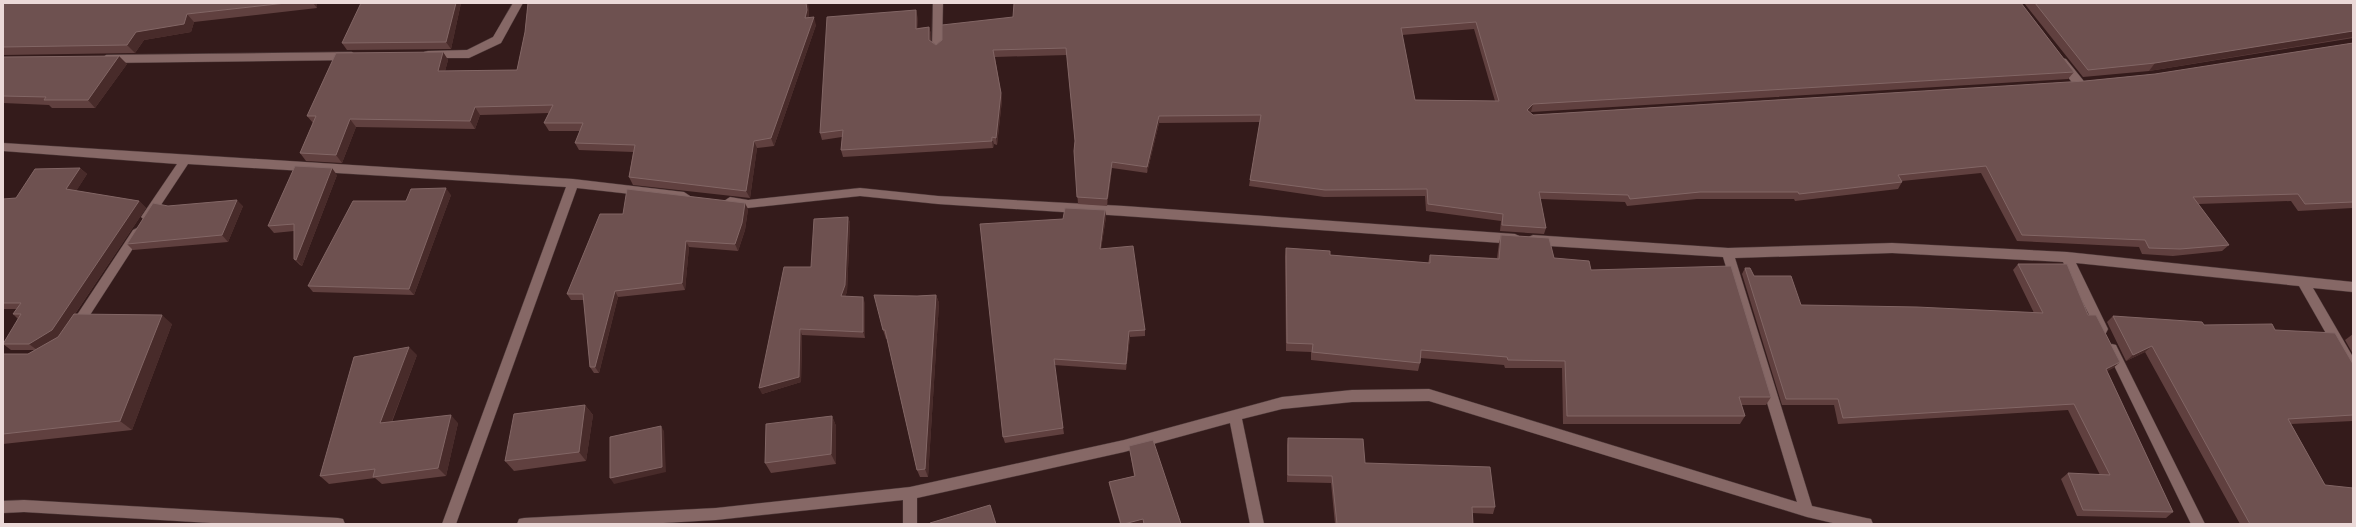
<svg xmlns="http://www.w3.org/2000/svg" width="2356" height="527" font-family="'Work Sans',sans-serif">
	<rect width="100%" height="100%" fill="#341b1b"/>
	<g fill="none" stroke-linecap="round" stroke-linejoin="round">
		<g stroke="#4c3838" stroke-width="1">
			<path id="street" d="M513,3H523L501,43L469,58H424L423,55L424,52L428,51L467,50L493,37Z
				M933,3H943L942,47L937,51L932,47Z
				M352,52L357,56L352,60L106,63L101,59L106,55Z
				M2062,58L2066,59L2083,80L2084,83L2083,86H2075L2058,65L2057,62Z
				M3,143L573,179L684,192L690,196L684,200L577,188L456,524H442L566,187L188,164L151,220L147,222L141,217L177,164L3,151Z
				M860,188L938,196L1124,206L1515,234L1519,236L1521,239L1519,242L1515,244L1124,216L938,204L860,196L748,208L730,205L724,201L730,197L748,200Z
				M137,228L141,230L143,233L141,236L79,332L75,333L71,332L69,328L71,324L133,230Z
				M1533,235L1728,248L1892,243L2067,252L2353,282V292L2313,288L2353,357V373L2348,372L2299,286L2076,263L2108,329L2106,333L2102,334L2098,333L2063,262L1892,253L1735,258L1812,506L1866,518L1871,519L1873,524H1837L1807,517L1429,401L1352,402L1282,409L1242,419L1264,524H1250L1230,423L1124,452L917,498V524H903V500L716,520L646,524H517L519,519L524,518L716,508L910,487L1124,440L1282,397L1352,390L1429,389L1797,502L1723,257L1533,245L1529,243L1527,240L1529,237Z
				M2112,344L2116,345L2205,524H2191L2106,349L2108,345Z
				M24,500L338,518L343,519L345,524H228L24,512L3,513V501Z"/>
		</g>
		<use href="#street" fill="#866866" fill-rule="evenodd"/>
	</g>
	<path fill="#60403f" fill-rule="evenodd" d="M3,3H317V8L194,22L191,32L144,40L135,53L3,55Z
		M461,3L451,49L347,50L342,43Z
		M528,3H808L809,17L816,25L774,146L757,148L750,198L633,185L629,177L633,152L579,150L575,143L580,131H549L544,123L549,113L480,115L475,129L356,127L342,163L306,161L300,153L313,123L307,116L443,52L448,60L445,71L517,70L525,32Z
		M2021,3L2074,72L2068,79L1531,112L1530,113L1533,115L2085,81L2155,74L2353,43V208L2298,211L2291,201L2198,204L2229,245L2222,251L2173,256L2142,254L2139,247L2017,241L1981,173L1902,181V182L1898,189L1795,201L1794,199H1697L1627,206L1625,202L1540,199L1546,228L1544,234L1500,231L1501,221L1426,211L1425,196L1324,197L1249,186L1250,180L1260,122L1159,123L1147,173L1112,168L1107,206L1078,204L1074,151L1075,141L1067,55L995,57L1002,100L997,145L994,144L993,148L843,157L841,150L842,137L822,140L820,133L918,18L917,28L929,27L931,34V41L936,45L942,40ZM1474,29L1495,101L1415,100L1402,35Z
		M2024,3H2353V38L2149,71L2083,77Z
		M3,57L127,64L95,108H52L49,105L3,103Z
		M80,168L87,174L76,191L139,201L146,208L75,314L172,324L132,430L3,444V354H28L35,350H11L3,344L18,319L13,314L17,309H3V199L16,198Z
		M337,175L302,266L300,265L294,259V231L274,233L268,226Z
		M451,195L414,295L313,292L308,286L406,201Z
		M168,206H243L228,242L133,250L127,244Z
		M748,209L745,230L738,251L689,247L685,290L618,297L599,373H594L590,367L584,300H571L567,294L623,214Z
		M1105,210L1106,217L1101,249L1145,330V336L1130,337L1126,370L1054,365L1064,434L1005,443L1003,437L1063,219Z
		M848,217L850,223L847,292L845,296L865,303V338L802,335L801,382L762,394L811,267Z
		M1501,235L1554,258L1591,270L1771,397L1766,405H1741L1745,416L1740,424H1563L1562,368H1505L1504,365L1420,358V363L1418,371L1311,360V352L1286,351L1285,257L1286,248L1330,255L1428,263L1430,255L1497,258L1499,243Z
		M2018,264L2088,315L2120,362L2113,368L2107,371L2173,512L2166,518L2077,516L2061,479L2068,473L2100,475L2068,410L1838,424L1834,405H1782L1742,274L1745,268L1754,276L1801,305L2034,313L2013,270Z
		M936,295L939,303L928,477H920L917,470L887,339H886L883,330L917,296Z
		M2113,316L2204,325L2275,330L2353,364V421L2291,424L2325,485L2353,524H2240L2145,352L2126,361L2107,322Z
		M2353,334V354L2345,340Z
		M417,355L392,422L458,423L446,476L382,484L375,478L329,484L320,476Z
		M585,405L593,415L586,461L514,471L505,461Z
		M832,416L836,426V464L771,473L765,463Z
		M1288,438L1365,463L1495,507L1493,514L1472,513L1473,524H1335L1331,483L1287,482V445Z
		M1129,446L1181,524H1120L1110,488L1109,482L1134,476Z"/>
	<path fill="#482b2a" d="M313,3H317V8Z
		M456,3H461L451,49L446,42Z
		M806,3H808L809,18H805Z
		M916,10L918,18L917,36L916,29Z
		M187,14L194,22L191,32L144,40L135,53L127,45L136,32Z
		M814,17L816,25L774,146L771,138Z
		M929,27L931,34L930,47L929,40Z
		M2353,31V37L2149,71L2155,63Z
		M443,52L448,60L443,79L438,71Z
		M119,56L127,64L95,108L88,100Z
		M1001,93L1002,100L997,145L996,138Z
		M1533,104L1531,112L1524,117L1527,110Z
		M475,107L480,115L475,129L470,121Z
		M1159,116V123L1147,173V167Z
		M350,119L356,127L342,163L336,155Z
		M992,137L994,144L993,148L992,141Z
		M754,141L757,148L750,198L746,191Z
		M1112,162V168L1107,206V199Z
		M80,168L87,174L73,196L66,189Z
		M332,168L337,175L302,266L296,260Z
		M446,188L451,195L414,295L409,289Z
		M237,200L243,206L228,242L222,235Z
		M139,201L146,208L60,336L37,350L29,344Z
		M745,203L748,209L745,230L738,251L735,244Z
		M1105,210L1106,217L1100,255V249Z
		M848,217L850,223L847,292L843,302L841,296Z
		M686,241L689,247L685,290L682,283Z
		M615,291L618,297L599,373L595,367Z
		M936,295L939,303L928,477L925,469Z
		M863,297L865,303V338L863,332Z
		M162,315L172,324L132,430L120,421Z
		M800,329L802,335L801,382L762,394L759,388Z
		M1129,331L1130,337L1126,370V364Z
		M2152,346L2145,352L2126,361L2133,355Z
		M409,347L417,355L388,431L380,423Z
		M2120,362L2113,368L2099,375L2106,369Z
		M585,405L593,415L586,461L579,452Z
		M451,415L458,423L446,476L438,468Z
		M832,416L836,426V464L831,454Z
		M661,426L664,431L666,472L614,484L610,478Z
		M1143,519V524H1124Z"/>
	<path fill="#6e5150" stroke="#826665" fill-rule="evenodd" d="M3,3H286L187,14L184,24L136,32L127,45L3,47Z
		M361,3H456L446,42L342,43Z
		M528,3H806L807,10L805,18L814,17L771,138L754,141L746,191L629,177L635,145L575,143L583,123H544L553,105L475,107L470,121L350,119L336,155L300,153L316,116H307L336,53L443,52L438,71L517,70L525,32Z
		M1014,3H2021L2074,72L1533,104L1527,110L1533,115L2085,81L2155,74L2353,43V202L2305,204L2298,194L2193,197L2229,245L2180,249L2149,248L2145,240L2022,235L1986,166L1898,175L1902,182L1799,194L1798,192H1700L1630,199L1628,195L1539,192L1546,228L1502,225L1503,214L1428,204L1427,189L1325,190L1250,180L1261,115L1159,116L1147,167L1112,162L1107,199L1077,197L1074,151L1075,141L1066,48L993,50L1001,93L996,138L992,137V141L841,150L843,130L820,133L827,17L916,10V29L929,27V40L936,45L942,40V25L1013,17ZM1476,22L1499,101L1415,100L1401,28Z
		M2035,3H2353V31L2155,63L2088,70Z
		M119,56L88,100H44L46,97L3,96V57Z
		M295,166L332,168L296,260L294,259V224L268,226Z
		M80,168L66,189L139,201L52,330L29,344H3L21,314H13L21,303H3V199L16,198L35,169Z
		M446,188L409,289L308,286L353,201H406L411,189Z
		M627,189L745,203L742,223L735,244L686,241L682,283L615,291L595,367H590L583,294H567L600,214H623Z
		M237,200L222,235L127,244L153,203L168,206Z
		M1065,208L1105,210L1100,249L1133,246L1145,330L1129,331L1126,364L1054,359L1063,428L1003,437L980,224L1063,219Z
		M848,217L845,285L841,296L863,297V332L800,329L799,377L759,388L784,267H811L814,219Z
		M1501,235L1549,238L1554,258L1589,261L1591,270L1731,266L1771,397H1739L1745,416H1567L1565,361L1508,360L1507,357L1421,350L1420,363L1312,352L1313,344L1287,343L1286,248L1330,251V255L1430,263V255L1499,259Z
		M2018,264H2067L2088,315H2096L2120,362L2106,369L2173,512L2083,510L2068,473L2110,475L2074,404L1843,418L1838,399H1786L1745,268H1750L1754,276H1791L1801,305L1917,307L2043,313Z
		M874,295L917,296L936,295L925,469L917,470L885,330H883Z
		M74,314L162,315L120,421L3,434V354H28L58,337Z
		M2113,316L2202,322L2204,325L2272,324L2275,330L2335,333L2353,364V415L2288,419L2325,485L2353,488V524H2250L2152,346L2133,355Z
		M409,347L380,423L451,415L438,468L373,477L375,469L320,476L354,357Z
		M585,405L579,452L505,461L514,414Z
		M832,416L831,454L765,463L766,424Z
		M661,426L662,467L610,478V437Z
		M1288,438L1363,439L1365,463L1490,467L1495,507H1472L1473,524H1337L1332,476L1288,475Z
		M1153,440L1181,524H1144L1143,519L1124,524H1121L1109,482L1135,476L1129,446Z
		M990,505L996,524H931L930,523Z"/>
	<rect width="2356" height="527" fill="none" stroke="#ebd9d8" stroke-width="8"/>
</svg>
